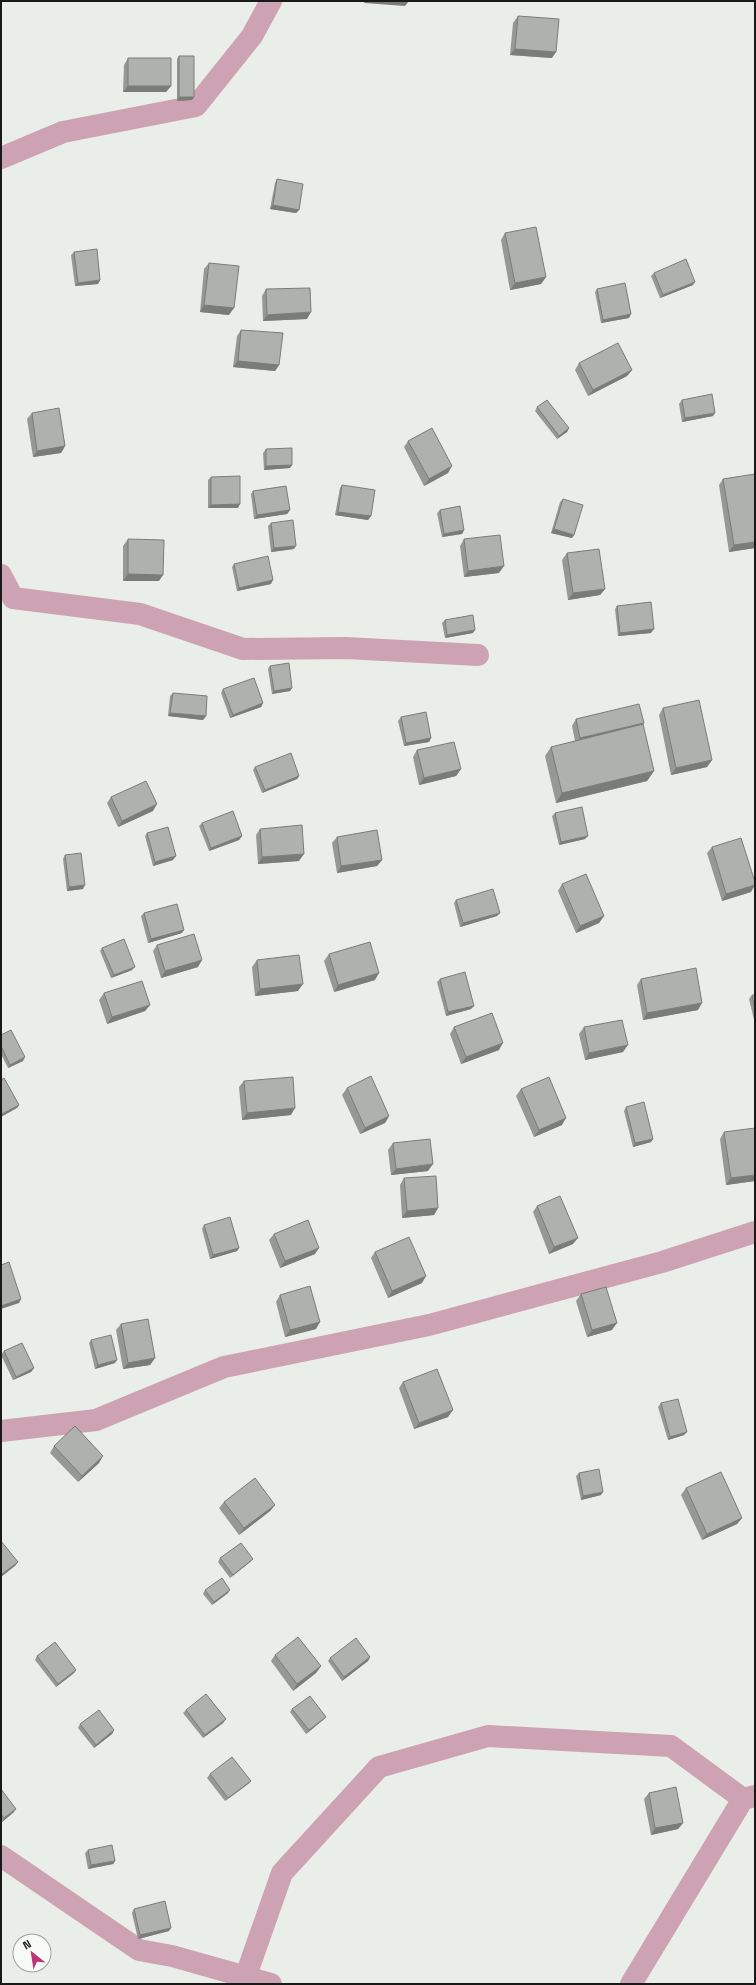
<svg xmlns="http://www.w3.org/2000/svg" width="756" height="1985" font-family="'Space Grotesk',sans-serif">
	<rect width="100%" height="100%" fill="#eaeee8"/>
	<g fill="none" stroke-linecap="round" stroke-linejoin="round">
		<path stroke="#cda3b3" stroke-width="22" d="M1,158L63,132L196,106L252,36L271,1
			M1,575L13,598L140,614L243,649L346,648L478,655
			M1,1431L96,1420L224,1367L429,1325L662,1262L755,1232
			M1,1856L139,1950L172,1956L271,1984
			M243,1984L282,1873L379,1767L488,1736L671,1746L743,1799
			M631,1984L743,1799L755,1796"/>
	</g>
	<path fill="#969894" d="M518,16L552,58L510,55L513,23Z
		M179,56L194,97L192,100L177,101V59Z
		M128,58L171,86L166,92H123L124,65Z
		M277,179L299,210L296,213L270,209L275,183Z
		M505,233L546,277L541,284L510,290L501,240Z
		M74,252L100,280L98,284L75,286L71,255Z
		M209,263L229,315L200,312L204,269Z
		M654,273L693,285L660,298L651,276Z
		M266,289L307,319L263,321L262,296Z
		M597,289L629,318L601,323L595,292Z
		M241,330L279,365L275,371L233,367L237,336Z
		M579,363L632,370L627,376L588,396L575,370Z
		M682,400L713,416L682,422L679,404Z
		M537,407L569,428L567,432L557,439L535,411Z
		M32,413L65,446L61,453L33,457L27,419Z
		M408,441L448,473L424,486L404,447Z
		M266,449L292,465L290,468L264,470L263,453Z
		M755,474V548L729,552L719,485L723,479Z
		M211,477L238,508H208V480Z
		M342,485L371,516L368,520L335,515L340,488Z
		M253,491L290,510L287,514L254,519L251,494Z
		M563,499L572,538L551,533L560,502Z
		M440,510L464,530L462,534L442,537L437,513Z
		M271,523L294,549L271,552L268,526Z
		M128,539L159,581H123V546Z
		M464,539L499,573L464,577L460,546Z
		M567,553L605,589L600,595L568,600L562,560Z
		M234,564L271,584L237,591L232,567Z
		M617,606L651,633L618,636L615,609Z
		M445,620L473,633L445,638L442,623Z
		M270,666L292,688L290,691L272,694L268,669Z
		M223,689L263,703L261,707L230,718L221,693Z
		M173,693L206,716L203,720L168,716L170,696Z
		M663,708L712,760L707,767L671,775L659,715Z
		M401,717L431,738L429,742L404,746L398,721Z
		M576,719L644,723L642,724L654,771L647,781L556,803L545,756L551,747L575,741L572,726Z
		M417,750L461,769L456,776L419,785L413,757Z
		M255,767L299,776L297,779L262,793L253,770Z
		M111,797L153,811L118,827L107,803Z
		M555,813L585,839L559,845L552,816Z
		M202,823L242,836L239,840L209,851L199,826Z
		M260,829L299,861L258,864L256,835Z
		M147,833L173,860L153,866L145,836Z
		M337,837L382,860L377,866L337,873L332,843Z
		M712,847L751,892L722,901L707,853Z
		M65,855L83,889L67,891L63,859Z
		M562,884L604,916L599,923L576,933L558,891Z
		M456,900L497,916L460,927L454,903Z
		M144,913L182,933L148,943L141,916Z
		M157,945L198,967L161,978L153,951Z
		M102,948L132,970L111,978L100,951Z
		M329,954L375,980L334,992L324,961Z
		M257,960L298,991L255,996L252,967Z
		M440,979L471,1009L446,1016L437,982Z
		M641,979L698,1010L643,1020L637,985Z
		M104,993L150,1005L145,1011L107,1024L99,1000Z
		M752,995H755V1024L749,999Z
		M454,1027L499,1050L461,1064L450,1034Z
		M584,1027L623,1052L585,1060L579,1034Z
		M1,1035L23,1061L8,1068L1,1054Z
		M244,1081L291,1115L242,1120L239,1087Z
		M347,1088L389,1116L385,1123L360,1134L342,1095Z
		M521,1089L562,1125L534,1137L516,1096Z
		M626,1107L653,1139L651,1142L633,1147L624,1111Z
		M724,1132L755,1181L726,1185L720,1139Z
		M393,1143L428,1171L391,1175L388,1150Z
		M404,1178L438,1208L434,1215L402,1218L400,1185Z
		M537,1206L573,1244L549,1254L533,1212Z
		M204,1225L239,1248L237,1251L210,1259L202,1229Z
		M274,1234L315,1254L280,1268L269,1240Z
		M375,1252L422,1283L388,1298L371,1258Z
		M581,1294L612,1330L587,1337L576,1301Z
		M280,1295L316,1329L285,1337L276,1302Z
		M121,1324L155,1358L150,1365L123,1369L116,1330Z
		M91,1340L115,1363L95,1369L89,1343Z
		M4,1351L34,1368L31,1372L13,1380L1,1355Z
		M403,1382L448,1417L414,1429L399,1388Z
		M661,1403L684,1435L668,1440L658,1407Z
		M54,1446L99,1463L78,1482L50,1453Z
		M579,1473L601,1495L581,1500L576,1476Z
		M686,1488L742,1518L737,1524L702,1540L681,1495Z
		M224,1502L275,1505L270,1511L239,1535L219,1508Z
		M220,1558L253,1559L250,1562L230,1578L218,1562Z
		M205,1590L228,1593L212,1605L203,1594Z
		M275,1655L321,1666L316,1673L293,1691L271,1661Z
		M37,1656L76,1670L74,1673L56,1687L35,1660Z
		M370,1657L368,1661L342,1681L328,1661L330,1658Z
		M292,1709L326,1717L323,1720L306,1734L290,1712Z
		M186,1710L226,1719L223,1723L203,1738L183,1713Z
		M80,1724L114,1730L112,1734L94,1748L78,1728Z
		M210,1774L251,1781L248,1784L225,1801L207,1778Z
		M1,1789L14,1812L2,1822L1,1820Z
		M649,1793L683,1823L678,1829L651,1835L644,1799Z
		M88,1850L115,1861L113,1864L88,1869L85,1853Z
		M134,1909L169,1931L138,1939L132,1913Z"/>
	<path fill="#7a7c78" d="M365,1H409L405,6L364,3Z
		M515,49L556,52L552,58L510,55Z
		M128,86H171L166,92H123Z
		M179,97H194L192,100L177,101Z
		M273,205L299,210L296,213L270,209Z
		M546,277L541,284L510,290L515,283Z
		M100,280L98,284L75,286L78,283Z
		M695,282L693,285L660,298L663,295Z
		M204,305L234,308L229,315L200,312Z
		M311,312L307,319L263,321L267,315Z
		M631,314L629,318L601,323L603,320Z
		M238,361L279,365L275,371L233,367Z
		M632,370L627,376L588,396L593,390Z
		M715,413L713,416L682,422L685,418Z
		M569,428L567,432L557,439L559,436Z
		M65,446L61,453L33,457L37,451Z
		M292,465L290,468L264,470L266,466Z
		M452,466L448,473L424,486L429,479Z
		M240,504L238,508H208L211,505Z
		M290,510L287,514L254,519L257,515Z
		M338,512L371,516L368,520L335,515Z
		M554,529L574,535L572,538L551,533Z
		M464,530L462,534L442,537L444,534Z
		M755,542V548L729,552L734,545Z
		M296,546L294,549L271,552L274,548Z
		M504,566L499,573L464,577L468,571Z
		M128,574L163,575L159,581H123Z
		M273,580L271,584L237,591L239,588Z
		M605,589L600,595L568,600L573,593Z
		M654,629L651,633L618,636L620,633Z
		M475,630L473,633L445,638L447,635Z
		M292,688L290,691L272,694L274,691Z
		M263,703L261,707L230,718L233,715Z
		M170,713L206,716L203,720L168,716Z
		M644,723L639,729L576,744L580,738Z
		M431,738L429,742L404,746L406,743Z
		M712,760L707,767L671,775L676,768Z
		M461,769L456,776L419,785L424,778Z
		M654,771L647,781L556,803L562,793Z
		M299,776L297,779L262,793L265,790Z
		M157,804L153,811L118,827L122,821Z
		M242,836L239,840L209,851L211,848Z
		M588,836L585,839L559,845L561,842Z
		M304,854L299,861L258,864L262,857Z
		M176,856L173,860L153,866L155,862Z
		M382,860L377,866L337,873L341,866Z
		M85,885L83,889L67,891L69,887Z
		M755,885L751,892L722,901L726,894Z
		M500,913L497,916L460,927L463,923Z
		M604,916L599,923L576,933L580,926Z
		M184,930L182,933L148,943L151,939Z
		M202,960L198,967L161,978L165,971Z
		M135,967L132,970L111,978L114,975Z
		M379,973L375,980L334,992L338,985Z
		M303,984L298,991L255,996L260,989Z
		M702,1003L698,1010L643,1020L647,1013Z
		M150,1005L145,1011L107,1024L112,1017Z
		M474,1006L471,1009L446,1016L448,1012Z
		M503,1043L499,1050L461,1064L466,1057Z
		M628,1045L623,1052L585,1060L589,1053Z
		M25,1057L23,1061L8,1068L10,1065Z
		M19,1105L17,1108L1,1117L2,1114Z
		M295,1108L291,1115L242,1120L247,1113Z
		M389,1116L385,1123L360,1134L365,1128Z
		M566,1118L562,1125L534,1137L539,1130Z
		M653,1139L651,1142L633,1147L635,1143Z
		M433,1164L428,1171L391,1175L396,1169Z
		M755,1175V1181L726,1185L731,1178Z
		M438,1208L434,1215L402,1218L407,1211Z
		M578,1238L573,1244L549,1254L554,1247Z
		M239,1248L237,1251L210,1259L213,1255Z
		M319,1248L315,1254L280,1268L285,1261Z
		M426,1276L422,1283L388,1298L392,1291Z
		M21,1299L19,1303L1,1309V1306Z
		M320,1322L316,1329L285,1337L290,1330Z
		M617,1323L612,1330L587,1337L592,1330Z
		M155,1358L150,1365L123,1369L128,1363Z
		M117,1360L115,1363L95,1369L98,1365Z
		M34,1368L31,1372L13,1380L16,1377Z
		M453,1410L448,1417L414,1429L419,1423Z
		M687,1432L684,1435L668,1440L670,1437Z
		M103,1456L99,1463L78,1482L82,1476Z
		M603,1492L601,1495L581,1500L583,1496Z
		M275,1505L270,1511L239,1535L244,1528Z
		M742,1518L737,1524L702,1540L707,1534Z
		M253,1559L250,1562L230,1578L233,1575Z
		M18,1562L15,1566L1,1577L2,1574Z
		M230,1590L228,1593L212,1605L214,1602Z
		M370,1657L368,1661L342,1681L344,1677Z
		M321,1666L316,1673L293,1691L297,1684Z
		M76,1670L74,1673L56,1687L58,1684Z
		M326,1717L323,1720L306,1734L309,1730Z
		M226,1719L223,1723L203,1738L205,1735Z
		M114,1730L112,1734L94,1748L96,1745Z
		M251,1781L248,1784L225,1801L228,1798Z
		M16,1809L14,1812L2,1822L4,1818Z
		M683,1823L678,1829L651,1835L655,1828Z
		M115,1861L113,1864L88,1869L91,1865Z
		M171,1928L169,1931L138,1939L140,1935Z"/>
	<path fill="#aeb1ac" stroke="#7a7c78" d="M518,16L559,19L556,52L515,49Z
		M179,56H194V97H179Z
		M128,58H171V86H128Z
		M277,179L303,184L299,210L273,205Z
		M536,227L546,277L515,283L505,233Z
		M97,249L100,280L78,283L74,252Z
		M686,259L695,282L663,295L654,273Z
		M209,263L239,266L234,308L204,305Z
		M625,283L631,314L603,320L597,289Z
		M310,288L311,312L267,315L266,289Z
		M241,330L283,333L279,365L238,361Z
		M618,343L632,370L593,390L579,363Z
		M712,394L715,413L685,418L682,400Z
		M547,400L569,428L559,436L537,407Z
		M59,408L65,446L37,451L32,413Z
		M432,428L452,466L429,479L408,441Z
		M292,448V465L266,466V449Z
		M755,474V542L734,545L723,479Z
		M240,476V504L211,505V477Z
		M342,485L375,490L371,516L338,512Z
		M286,486L290,510L257,515L253,491Z
		M563,499L583,505L574,535L554,529Z
		M460,506L464,530L444,534L440,510Z
		M293,520L296,546L274,548L271,523Z
		M500,535L504,566L468,571L464,539Z
		M128,539L164,540L163,575L128,574Z
		M599,549L605,589L573,593L567,553Z
		M268,556L273,580L239,588L234,564Z
		M651,602L654,629L620,633L617,606Z
		M473,615L475,630L447,635L445,620Z
		M289,663L292,688L274,691L270,666Z
		M254,678L263,703L233,715L223,689Z
		M173,693L207,696L206,716L170,713Z
		M699,700L712,760L676,768L663,708Z
		M639,704L644,723L580,738L576,719Z
		M426,712L431,738L406,743L401,717Z
		M643,724L654,771L562,793L551,747Z
		M454,742L461,769L424,778L417,750Z
		M291,753L299,776L265,790L255,767Z
		M146,781L157,804L122,821L111,797Z
		M582,807L588,836L561,842L555,813Z
		M233,811L242,836L211,848L202,823Z
		M302,825L304,854L262,857L260,829Z
		M168,827L176,856L155,862L147,833Z
		M377,830L382,860L341,866L337,837Z
		M741,838L755,882V885L726,894L712,847Z
		M81,853L85,885L69,887L65,855Z
		M586,874L604,916L580,926L562,884Z
		M493,889L500,913L463,923L456,900Z
		M177,904L184,930L151,939L144,913Z
		M194,934L202,960L165,971L157,945Z
		M124,939L135,967L114,975L102,948Z
		M370,942L379,973L338,985L329,954Z
		M299,955L303,984L260,989L257,960Z
		M696,968L702,1003L647,1013L641,979Z
		M465,972L474,1006L448,1012L440,979Z
		M142,981L150,1005L112,1017L104,993Z
		M752,995H755V1010Z
		M492,1013L503,1043L466,1057L454,1027Z
		M622,1020L628,1045L589,1053L584,1027Z
		M11,1030L25,1057L10,1065L1,1046V1035Z
		M371,1076L389,1116L365,1128L347,1088Z
		M293,1077L295,1108L247,1113L244,1081Z
		M549,1077L566,1118L539,1130L521,1089Z
		M4,1078L19,1105L2,1114L1,1112V1080Z
		M644,1102L653,1139L635,1143L626,1107Z
		M755,1128V1175L731,1178L724,1132Z
		M430,1139L433,1164L396,1169L393,1143Z
		M436,1176L438,1208L407,1211L404,1178Z
		M560,1196L578,1238L554,1247L537,1206Z
		M230,1217L239,1248L213,1255L204,1225Z
		M308,1220L319,1248L285,1261L274,1234Z
		M409,1237L426,1276L392,1291L375,1252Z
		M9,1262L21,1299L1,1306V1265Z
		M310,1286L320,1322L290,1330L280,1295Z
		M606,1287L617,1323L592,1330L581,1294Z
		M148,1319L155,1358L128,1363L121,1324Z
		M111,1335L117,1360L98,1365L91,1340Z
		M22,1343L34,1368L16,1377L4,1351Z
		M437,1369L453,1410L419,1423L403,1382Z
		M678,1399L687,1432L670,1437L661,1403Z
		M75,1426L103,1456L82,1476L54,1446Z
		M599,1469L603,1492L583,1496L579,1473Z
		M721,1472L742,1518L707,1534L686,1488Z
		M255,1478L275,1505L244,1528L224,1502Z
		M1,1541L18,1562L2,1574L1,1573Z
		M241,1543L253,1559L233,1575L220,1558Z
		M222,1578L230,1590L214,1602L205,1590Z
		M298,1637L321,1666L297,1684L275,1655Z
		M356,1638L370,1657L344,1677L330,1658Z
		M55,1642L76,1670L58,1684L37,1656Z
		M206,1694L226,1719L205,1735L186,1710Z
		M310,1696L326,1717L309,1730L292,1709Z
		M99,1710L114,1730L96,1745L80,1724Z
		M232,1757L251,1781L228,1798L210,1774Z
		M676,1787L683,1823L655,1828L649,1793Z
		M1,1789L16,1809L4,1818L1,1814Z
		M112,1845L115,1861L91,1865L88,1850Z
		M165,1901L171,1928L140,1935L134,1909Z"/>
	<rect width="756" height="1985" fill="none" stroke="#191a18" stroke-width="4"/>
	<g transform="translate(32 1953) rotate(330)"><circle r="19" fill="#f8fbf5" stroke="#9fa19d"/>
	<path d="M0-3L7 15L0 10L-7 15Z" fill="#bb3578"/>
	<text y="-6" font-size="11" font-weight="bold" text-anchor="middle" fill="#191a18">N</text>
	</g>
</svg>
